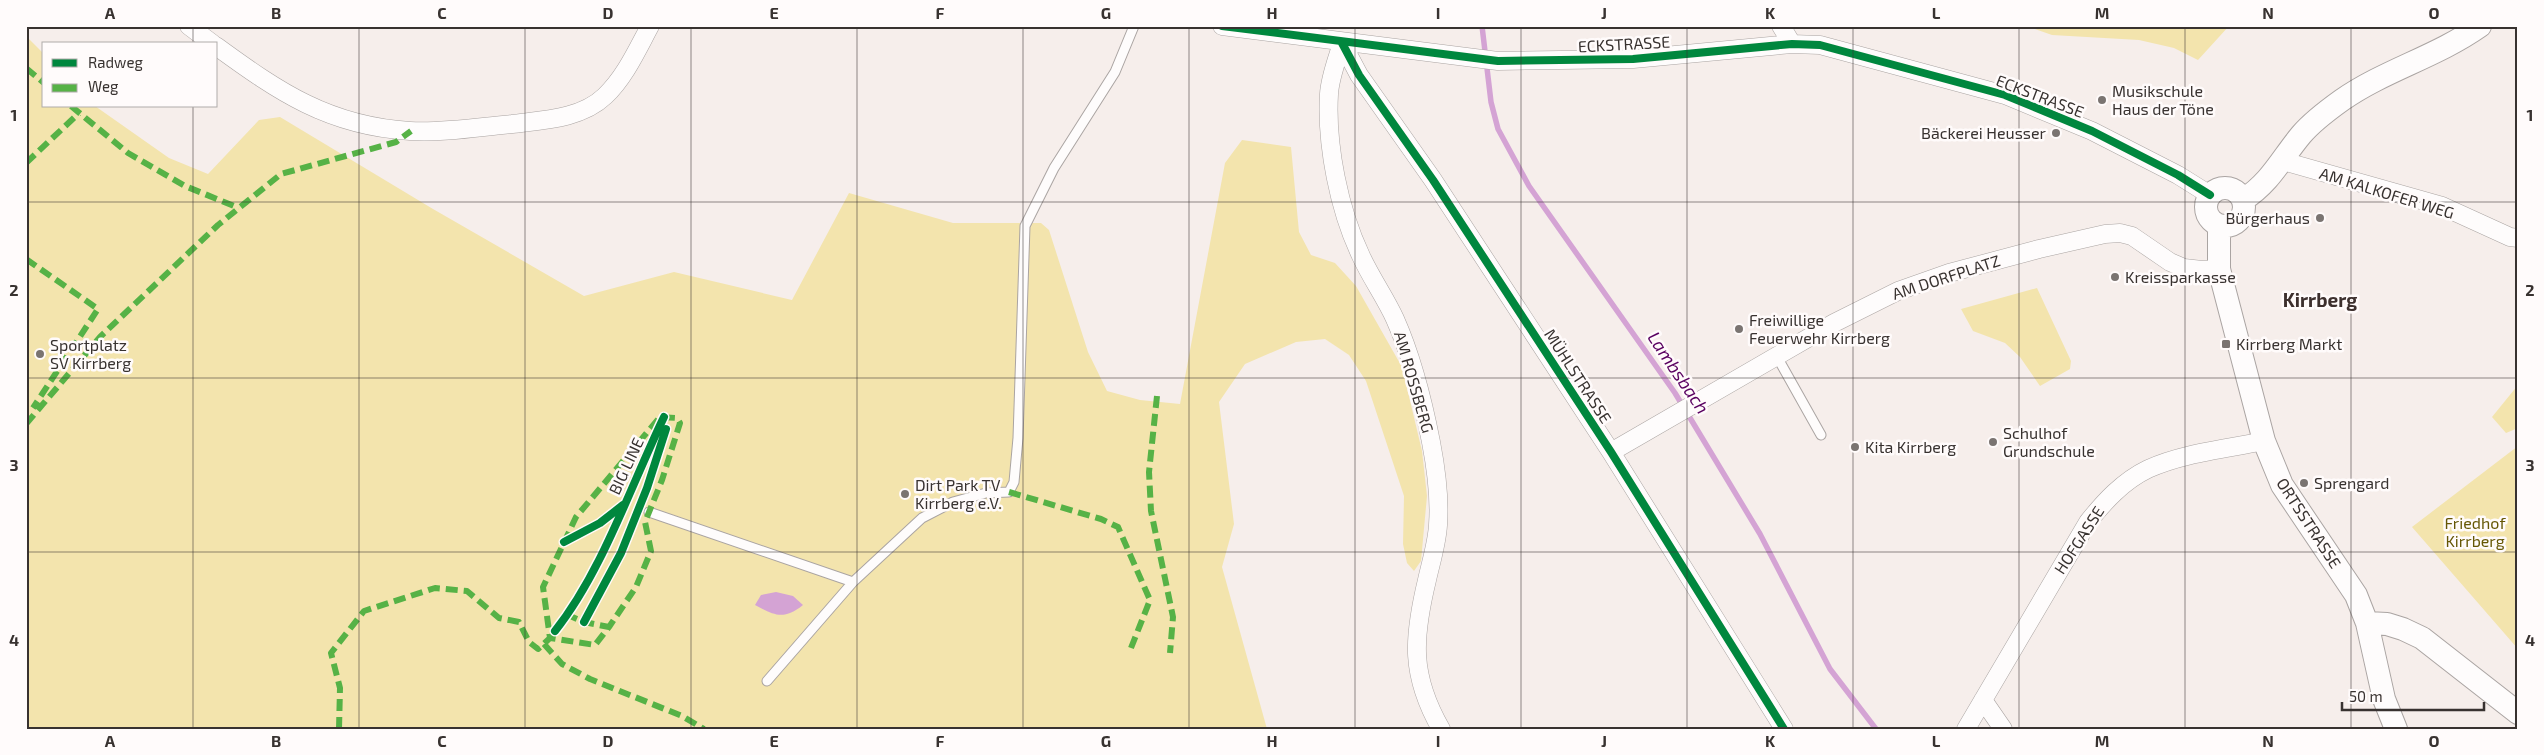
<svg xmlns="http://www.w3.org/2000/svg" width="2544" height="755" font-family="'Exo 2',sans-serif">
	<rect width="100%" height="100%" fill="#f6eeeb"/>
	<path fill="#f3e4ad" d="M2026,26H2229L2198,60L2174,48L2139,40L2052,35Z
		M26,36L44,54V106H95L169,158L208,174L259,120L280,117L433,209L584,296L674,272L792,300L849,193L953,223H1041L1049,230L1088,352L1107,391L1140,400L1180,404L1225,163L1242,140L1291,147L1299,232L1311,255L1335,263L1356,286L1402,367L1422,451L1427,496L1421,561L1414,571L1407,563L1403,544L1404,496L1366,381L1349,355L1325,339L1296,342L1245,364L1219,402L1234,524L1222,567L1267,729H26Z
		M2037,288L2071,361L2070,369L2040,386L2020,357L2005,343L1973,331L1961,309Z
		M2518,385V428L2506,433L2492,417Z
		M2518,446V649L2412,527Z"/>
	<path fill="#d4a3d4" d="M776,592L793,596L803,605C784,620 775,616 755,605L761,595Z"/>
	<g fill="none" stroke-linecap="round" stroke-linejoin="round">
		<path stroke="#d4a3d4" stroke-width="5.5" d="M1482,26L1491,102L1498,129L1529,186L1675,393L1760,534L1830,669L1876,729"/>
		<g stroke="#aaa4a2" stroke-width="11">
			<path id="service" d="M1776,355L1821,435
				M649,512L853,582
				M767,681L853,582L922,518L953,502L986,493L1009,492L1014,482L1018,438L1025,226L1054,168L1115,72L1134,26"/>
		</g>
		<g stroke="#aaa4a2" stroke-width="19">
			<path id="minor" d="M189,26L213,44
				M1222,26L1498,61L1633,59L1792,44L1820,45L2005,95L2092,131L2178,175L2210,195
				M1781,26L1792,44
				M1342,43L1359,75L1433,180L1611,452L1784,729
				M1342,43C1337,60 1330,77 1329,94C1326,145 1339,210 1361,256C1371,278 1385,297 1395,319C1412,357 1423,401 1431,442C1436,468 1440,498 1438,525C1437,543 1431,562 1427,580C1413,638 1410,675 1441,729
				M216,46C279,92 329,126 410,131C444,133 479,127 512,124C543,120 581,119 605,96C625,77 637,50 650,26
				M2283,161L2442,206L2510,237L2518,238
				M1611,452L1834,323L1898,291L1949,273L2039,249L2105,234L2120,233L2132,236L2170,262L2184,268L2202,270L2219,269
				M1983,700L2003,729
				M1966,729L2088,522C2104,502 2123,481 2148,469C2183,453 2226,449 2264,441"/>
		</g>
		<g stroke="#aaa4a2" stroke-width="24">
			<path id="tertiary" d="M2206 207a19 19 0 1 1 38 0a19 19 0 1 1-38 0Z
				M2243,200C2271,182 2281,159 2301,135C2312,122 2328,110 2342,100C2385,70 2436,57 2480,26
				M2219,226V269L2264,441L2282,485L2356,595L2367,623L2384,699L2396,729
				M2367,623L2387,624L2403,629L2422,638L2518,713"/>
		</g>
		<use href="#service" stroke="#fefcfc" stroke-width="9"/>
		<use href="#minor" stroke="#fefcfc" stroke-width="18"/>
		<use href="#tertiary" stroke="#fefcfc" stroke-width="22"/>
		<path stroke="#56b246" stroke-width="6" stroke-dasharray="12 6" stroke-linecap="butt" d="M26,68L44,83
			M71,106L128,153L185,186L239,208
			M26,163L79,113
			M26,259L98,309L33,408
			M1157,396L1149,472L1151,511L1173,617L1170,653
			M26,424L100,337L218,225L281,174L396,142L411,131
			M1009,492L1101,519L1118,527L1150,600L1129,653
			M554,633L550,638L595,645L609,627L584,622L568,615
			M544,644L562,664L590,679L682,716L704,729
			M339,729L340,688L331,653L364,611L435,588L467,591L499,618L519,622L529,642L538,649L550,638L543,587L576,517L660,417L677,418L680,423L662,480L645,522L651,551L636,587L609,627"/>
		<g stroke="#fffbfb" stroke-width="11">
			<path id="cycleway" d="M1222,26L1498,61L1633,59L1792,44L1820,45L2005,95L2092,131L2178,175L2210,195
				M1342,43L1359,75L1433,180L1611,452L1784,729
				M564,542L600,523L623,505
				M584,622L621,553L647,488L666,429
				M555,631C602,572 631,485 664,417"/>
		</g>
		<use href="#cycleway" stroke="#00873e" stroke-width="8"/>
	</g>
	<path fill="none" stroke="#383230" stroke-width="1" stroke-opacity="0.55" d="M193,26V44M359,26V729M525,26V729M691,26V729M857,26V729M1023,26V729M1189,26V729M1355,26V729M1521,26V729M1687,26V729M1853,26V729M2019,26V729M2185,26V729M2351,26V729M193,106V729M26,202H2518M26,378H2518M26,552H2518"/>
	<g fill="#7a7471" stroke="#fffbfb" stroke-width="2">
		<circle cx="2102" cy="100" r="5"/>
		<circle cx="2056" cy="133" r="5"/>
		<circle cx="2320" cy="218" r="5"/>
		<circle cx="2115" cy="277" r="5"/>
		<circle cx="1739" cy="329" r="5"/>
		<rect x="2221" y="339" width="10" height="10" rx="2.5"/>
		<circle cx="40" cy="354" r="5"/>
		<circle cx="1993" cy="442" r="5"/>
		<circle cx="1855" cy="447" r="5"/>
		<circle cx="2304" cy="483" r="5"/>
		<circle cx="905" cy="494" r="5"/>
	</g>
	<g text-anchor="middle" stroke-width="5" stroke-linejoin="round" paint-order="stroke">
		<g font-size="16" fill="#383230" stroke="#fffbfb">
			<text transform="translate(1624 44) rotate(-3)" y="6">ECKSTRASSE</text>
			<text transform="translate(2040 96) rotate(21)" y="6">ECKSTRASSE</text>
			<text transform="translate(2387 193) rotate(17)" y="6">AM KALKOFER WEG</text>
			<text transform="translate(1946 277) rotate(-18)" y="6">AM DORFPLATZ</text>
			<text transform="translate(1578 376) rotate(57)" y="6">MÜHLSTRASSE</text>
			<text transform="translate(1414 382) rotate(74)" y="6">AM ROSSBERG</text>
			<text transform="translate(626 466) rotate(-65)" y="6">BIG LINE</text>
			<text transform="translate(2309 523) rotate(57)" y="6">ORTSSTRASSE</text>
			<text transform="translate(2079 540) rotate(-57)" y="6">HOFGASSE</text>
		</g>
		<g font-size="16" fill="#383230" stroke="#fffbfb" text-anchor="start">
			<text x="2112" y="97">Musikschule<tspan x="2112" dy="18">Haus der Töne</tspan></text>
			<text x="2046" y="139" text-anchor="end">Bäckerei Heusser</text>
			<text x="2310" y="224" text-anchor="end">Bürgerhaus</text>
			<text x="2125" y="283">Kreissparkasse</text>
			<text x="1749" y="326">Freiwillige<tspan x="1749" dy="18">Feuerwehr Kirrberg</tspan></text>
			<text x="2236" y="350">Kirrberg Markt</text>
			<text x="50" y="351">Sportplatz<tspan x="50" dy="18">SV Kirrberg</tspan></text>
			<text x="2003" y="439">Schulhof<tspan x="2003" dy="18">Grundschule</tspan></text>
			<text x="1865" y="453">Kita Kirrberg</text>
			<text x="2314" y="489">Sprengard</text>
			<text x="915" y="491">Dirt Park TV<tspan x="915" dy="18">Kirrberg e.V.</tspan></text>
		</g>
		<g font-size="16" fill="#665705" stroke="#fffbfb">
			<text x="2475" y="529">Friedhof<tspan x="2475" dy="18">Kirrberg</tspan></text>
		</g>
		<g font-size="18" font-style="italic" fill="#590160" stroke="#fffbfb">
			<text transform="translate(1678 373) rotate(56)" y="6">Lambsbach</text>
		</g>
		<g font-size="19" font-weight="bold" fill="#3d302e" stroke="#fffbfb">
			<text x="2320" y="307">Kirrberg</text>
		</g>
	</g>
	<rect width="2544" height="755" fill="none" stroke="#fffbfb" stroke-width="55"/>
	<rect x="42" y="42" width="175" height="65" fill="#fffbfb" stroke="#afabaa"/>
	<rect x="52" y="59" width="25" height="8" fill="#00873e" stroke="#afabaa"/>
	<text x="88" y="68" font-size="15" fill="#383230">Radweg</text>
	<rect x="52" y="84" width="25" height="8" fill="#56b246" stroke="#afabaa"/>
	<text x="88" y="92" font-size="15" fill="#383230">Weg</text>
	<path d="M2342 702v8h142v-8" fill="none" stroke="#383230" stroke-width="2.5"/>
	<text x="2349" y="702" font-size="15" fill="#383230" stroke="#fffbfb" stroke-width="4" paint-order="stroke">50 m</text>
	<rect x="28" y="28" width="2488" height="700" fill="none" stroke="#383230" stroke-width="2"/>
	<g font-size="16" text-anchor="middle" font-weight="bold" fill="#383230">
		<text x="110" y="19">A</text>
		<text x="276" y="19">B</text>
		<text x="442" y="19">C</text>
		<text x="608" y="19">D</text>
		<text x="774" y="19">E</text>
		<text x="940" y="19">F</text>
		<text x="1106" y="19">G</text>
		<text x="1272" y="19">H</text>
		<text x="1438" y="19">I</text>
		<text x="1604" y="19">J</text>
		<text x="1770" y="19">K</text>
		<text x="1936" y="19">L</text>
		<text x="2102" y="19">M</text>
		<text x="2268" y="19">N</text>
		<text x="2434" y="19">O</text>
		<text x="14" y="121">1</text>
		<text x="2530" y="121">1</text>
		<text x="14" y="296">2</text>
		<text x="2530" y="296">2</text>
		<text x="14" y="471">3</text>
		<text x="2530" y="471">3</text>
		<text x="14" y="646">4</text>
		<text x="2530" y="646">4</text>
		<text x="110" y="747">A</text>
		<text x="276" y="747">B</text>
		<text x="442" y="747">C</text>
		<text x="608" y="747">D</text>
		<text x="774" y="747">E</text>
		<text x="940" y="747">F</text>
		<text x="1106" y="747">G</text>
		<text x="1272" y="747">H</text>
		<text x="1438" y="747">I</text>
		<text x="1604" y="747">J</text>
		<text x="1770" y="747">K</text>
		<text x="1936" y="747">L</text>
		<text x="2102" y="747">M</text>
		<text x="2268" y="747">N</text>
		<text x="2434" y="747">O</text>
	</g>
</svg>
